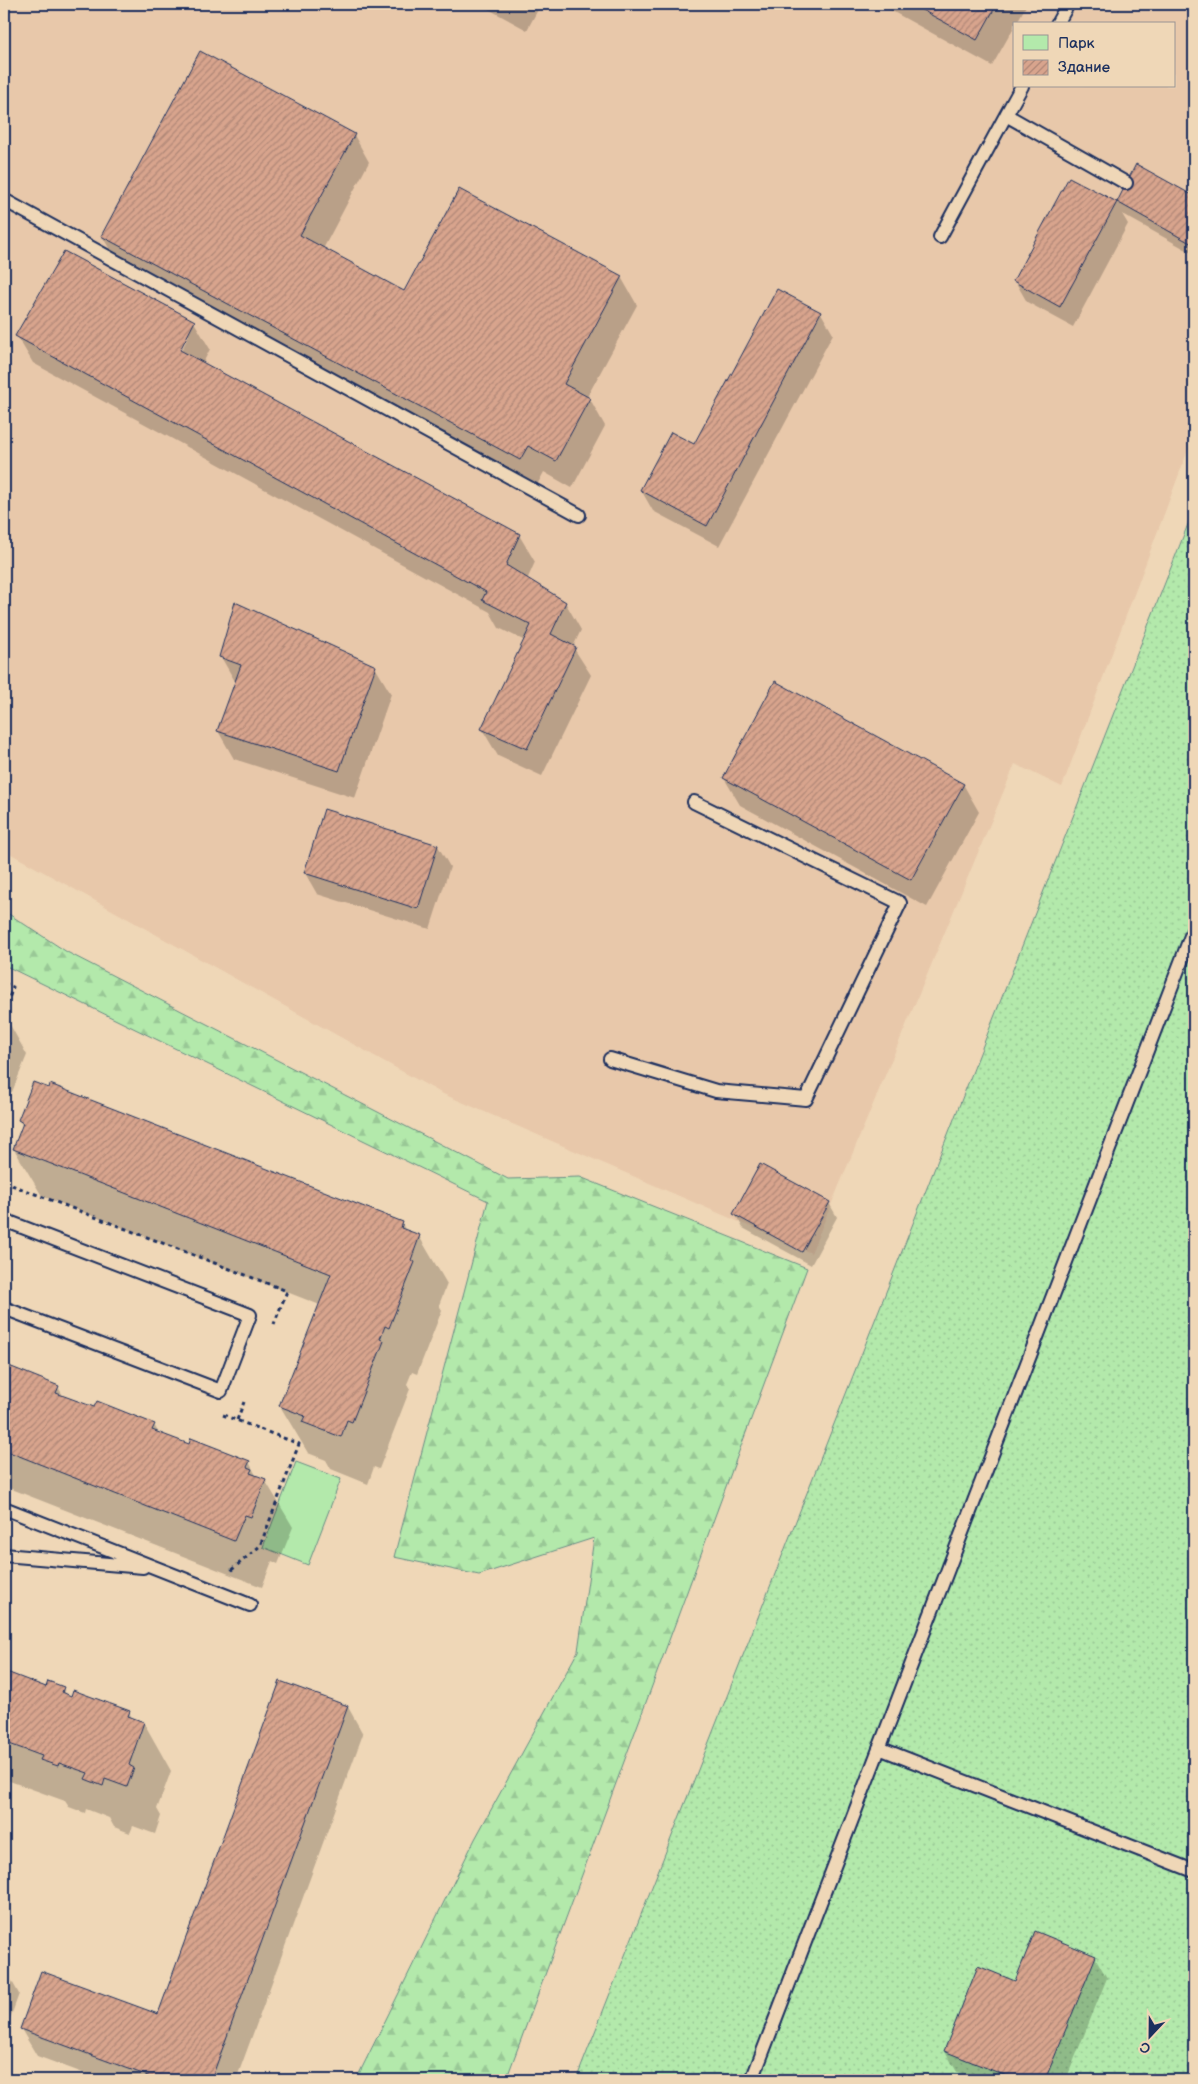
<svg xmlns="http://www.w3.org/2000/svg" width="1198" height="2084" font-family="'Balsamiq Sans',sans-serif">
	<defs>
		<pattern id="grass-dots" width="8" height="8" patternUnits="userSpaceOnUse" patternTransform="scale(1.25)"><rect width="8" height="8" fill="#b3e9ab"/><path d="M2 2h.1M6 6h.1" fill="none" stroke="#99c896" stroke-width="1.8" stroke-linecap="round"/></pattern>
		<pattern id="forest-firs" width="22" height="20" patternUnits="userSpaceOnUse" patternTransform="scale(1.25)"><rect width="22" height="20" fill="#b3e9ab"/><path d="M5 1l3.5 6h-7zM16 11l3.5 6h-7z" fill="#99c896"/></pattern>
		<pattern id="building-hatch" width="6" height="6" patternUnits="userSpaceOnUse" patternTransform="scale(1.25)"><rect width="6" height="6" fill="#d8a48d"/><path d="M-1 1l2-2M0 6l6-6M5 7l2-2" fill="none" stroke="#ae8676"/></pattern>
	</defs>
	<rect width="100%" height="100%" fill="#efd7b7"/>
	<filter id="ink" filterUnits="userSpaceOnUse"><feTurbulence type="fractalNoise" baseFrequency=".02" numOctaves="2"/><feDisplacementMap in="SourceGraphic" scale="10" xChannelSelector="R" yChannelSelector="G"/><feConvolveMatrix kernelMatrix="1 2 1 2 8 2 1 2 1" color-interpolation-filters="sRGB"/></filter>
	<g filter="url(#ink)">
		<path fill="#e8c8aa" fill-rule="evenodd" d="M4,4H1194V434L1062,787L1015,764L811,1253L441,1093L4,850ZM1014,24H1174V86H1014Z"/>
		<path fill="url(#grass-dots)" stroke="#678c84" d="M1194,509V2080H576Z"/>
		<path fill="url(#forest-firs)" stroke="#678c84" d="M4,911L67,952L508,1179L580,1177L807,1268L506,2080H356L475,1839L578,1651L594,1538L479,1575L394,1557L488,1201L4,965Z"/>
		<path fill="#b3e9ab" stroke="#678c84" d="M296,1462L341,1479L308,1565L263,1547Z"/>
		<path fill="#0003" fill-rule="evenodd" d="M479,4H541L527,30Z
			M879,4H1027L1016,24H1014V27L992,66Z
			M354,135L369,162L323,249L404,293L621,277L637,305L587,397L590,399L605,426L572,488L544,472L536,487L118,263L102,236Z
			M1136,166L1194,198V254L1122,214L1128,224L1073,327L1027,302L1015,281L1070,179L1117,204Z
			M821,313L833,334L719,546L653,511L641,490L694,446Z
			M194,322L210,349L203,363L519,535L535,562L527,580L565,602L581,630L573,647L591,675L542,776L498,756L482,729L525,641L499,628L490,612L33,363L17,336ZM187,335H189L179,356L177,355Z
			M221,657L375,667L391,694L355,798L234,759L218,731L236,683Z
			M724,778L963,784L979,812L927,907L740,805Z
			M438,846L450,867L430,929L317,894L305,873Z
			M4,1014L27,1055L12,1092L6,1090L4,1097Z
			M19,1120L402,1223L406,1232L419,1236L447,1284L439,1305L442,1310L417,1374L412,1372L407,1384L410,1389L379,1469L374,1467L368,1484L331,1469L326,1460L308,1453L280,1406L320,1305L42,1196L14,1149L23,1127Z
			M829,1203L837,1217L811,1265L743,1228L735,1214Z
			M4,1366L58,1387L64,1397L95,1409L154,1425L160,1435L189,1446L249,1462L257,1477L265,1480L293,1527L278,1564L272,1561L262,1587L4,1486Z
			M4,1672L47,1688H63L67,1696L129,1712L133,1720L144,1723L171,1771L157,1809L161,1816L155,1834L133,1826L130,1833L114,1827L109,1818L86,1809L85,1813L69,1807L65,1801L4,1779Z
			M348,1707L363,1734L236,2080H102L37,2056L21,2029L159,2015Z
			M1095,1957L1107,1978L1066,2080H979L957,2072L945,2051L1015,1982Z
			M4,1967L19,1994L4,2035Z"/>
		<path fill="url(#building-hatch)" stroke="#1b2f5e" d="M911,4H997L977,40Z
			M200,51L355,134L300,235L404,291L459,189L622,276L564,384L590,398L556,461L528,446L520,460L101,236Z
			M1136,164L1194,196V240L1192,244L1117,202Z
			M1069,177L1117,202L1060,307L1013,281Z
			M64,251L195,321L180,350L520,534L506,565L566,602L551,634L576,647L527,749L481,729L531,625L482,600L486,592L15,336Z
			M777,289L821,312L707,526L640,490L671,432L694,444Z
			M235,602L376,666L339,771L217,731L241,665L219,657Z
			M775,681L964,784L911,880L723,778Z
			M324,809L438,845L418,909L304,873Z
			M33,1082L49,1088L50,1084L403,1222L401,1228L420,1235L411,1260L415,1262L389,1328L385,1326L380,1339L384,1341L352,1422L347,1420L341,1437L302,1422L305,1416L279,1406L331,1274L13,1149L23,1123L18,1120Z
			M760,1164L830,1202L802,1252L733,1214Z
			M4,1364L59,1386L56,1393L94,1407L97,1401L155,1424L152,1430L189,1444L191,1438L250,1461L247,1467L252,1469L250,1473L266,1479L251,1517L245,1515L234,1541L4,1450Z
			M4,1671L46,1687L48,1681L64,1687L62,1692L71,1696L73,1690L130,1711L128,1716L144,1722L129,1765L134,1768L127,1787L105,1779L103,1786L85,1779L88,1773L59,1763L58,1766L40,1760L42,1756L4,1742Z
			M280,1681L348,1706L211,2080H159L20,2029L41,1971L158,2014Z
			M1035,1931L1096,1956L1045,2080H1017L944,2051L978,1966L1015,1981Z"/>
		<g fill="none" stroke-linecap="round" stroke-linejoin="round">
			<g stroke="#1b2f5e" stroke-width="16">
				<path id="service" d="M1057,24L1068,4
					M1022,86L1006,115L1126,183
					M4,200L579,515
					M940,237L1006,115
					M610,1059L716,1091L806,1099L900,903L694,802
					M4,1220L250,1315L221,1391L4,1308
					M4,1508L250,1605
					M4,1555L143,1567
					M879,1748L1194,1871
					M752,2080L1194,928"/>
			</g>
			<path stroke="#1b2f5e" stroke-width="3" stroke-dasharray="4 4" stroke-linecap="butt" d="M4,983L13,987L4,1012
				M4,1182L287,1291L274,1324
				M223,1415L299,1444L260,1546L229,1572
				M237,1420L244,1402"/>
			<use href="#service" stroke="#efd7b7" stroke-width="12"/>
		</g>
	</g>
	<rect width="1198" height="2084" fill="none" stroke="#efd7b7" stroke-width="20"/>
	<rect x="10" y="10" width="1178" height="2064" fill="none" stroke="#1b2f5e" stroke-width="2" filter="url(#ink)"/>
	<rect x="1013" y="22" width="162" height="65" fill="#efd7b7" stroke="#9a9493"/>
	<rect x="1023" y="35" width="25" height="15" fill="#b3e9ab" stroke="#9a9493"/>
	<text x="1058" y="48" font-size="15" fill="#1b2f5e">Парк</text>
	<rect x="1023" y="60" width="25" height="15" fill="url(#building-hatch)" stroke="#9a9493"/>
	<text x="1058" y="72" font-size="15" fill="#1b2f5e">Здание</text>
	<g transform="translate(1150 2036) rotate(202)" stroke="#efd7b7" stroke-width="4" paint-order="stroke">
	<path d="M0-4L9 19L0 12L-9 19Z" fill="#1b2f5e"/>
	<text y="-8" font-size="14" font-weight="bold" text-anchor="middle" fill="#1b2f5e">С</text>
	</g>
</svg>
